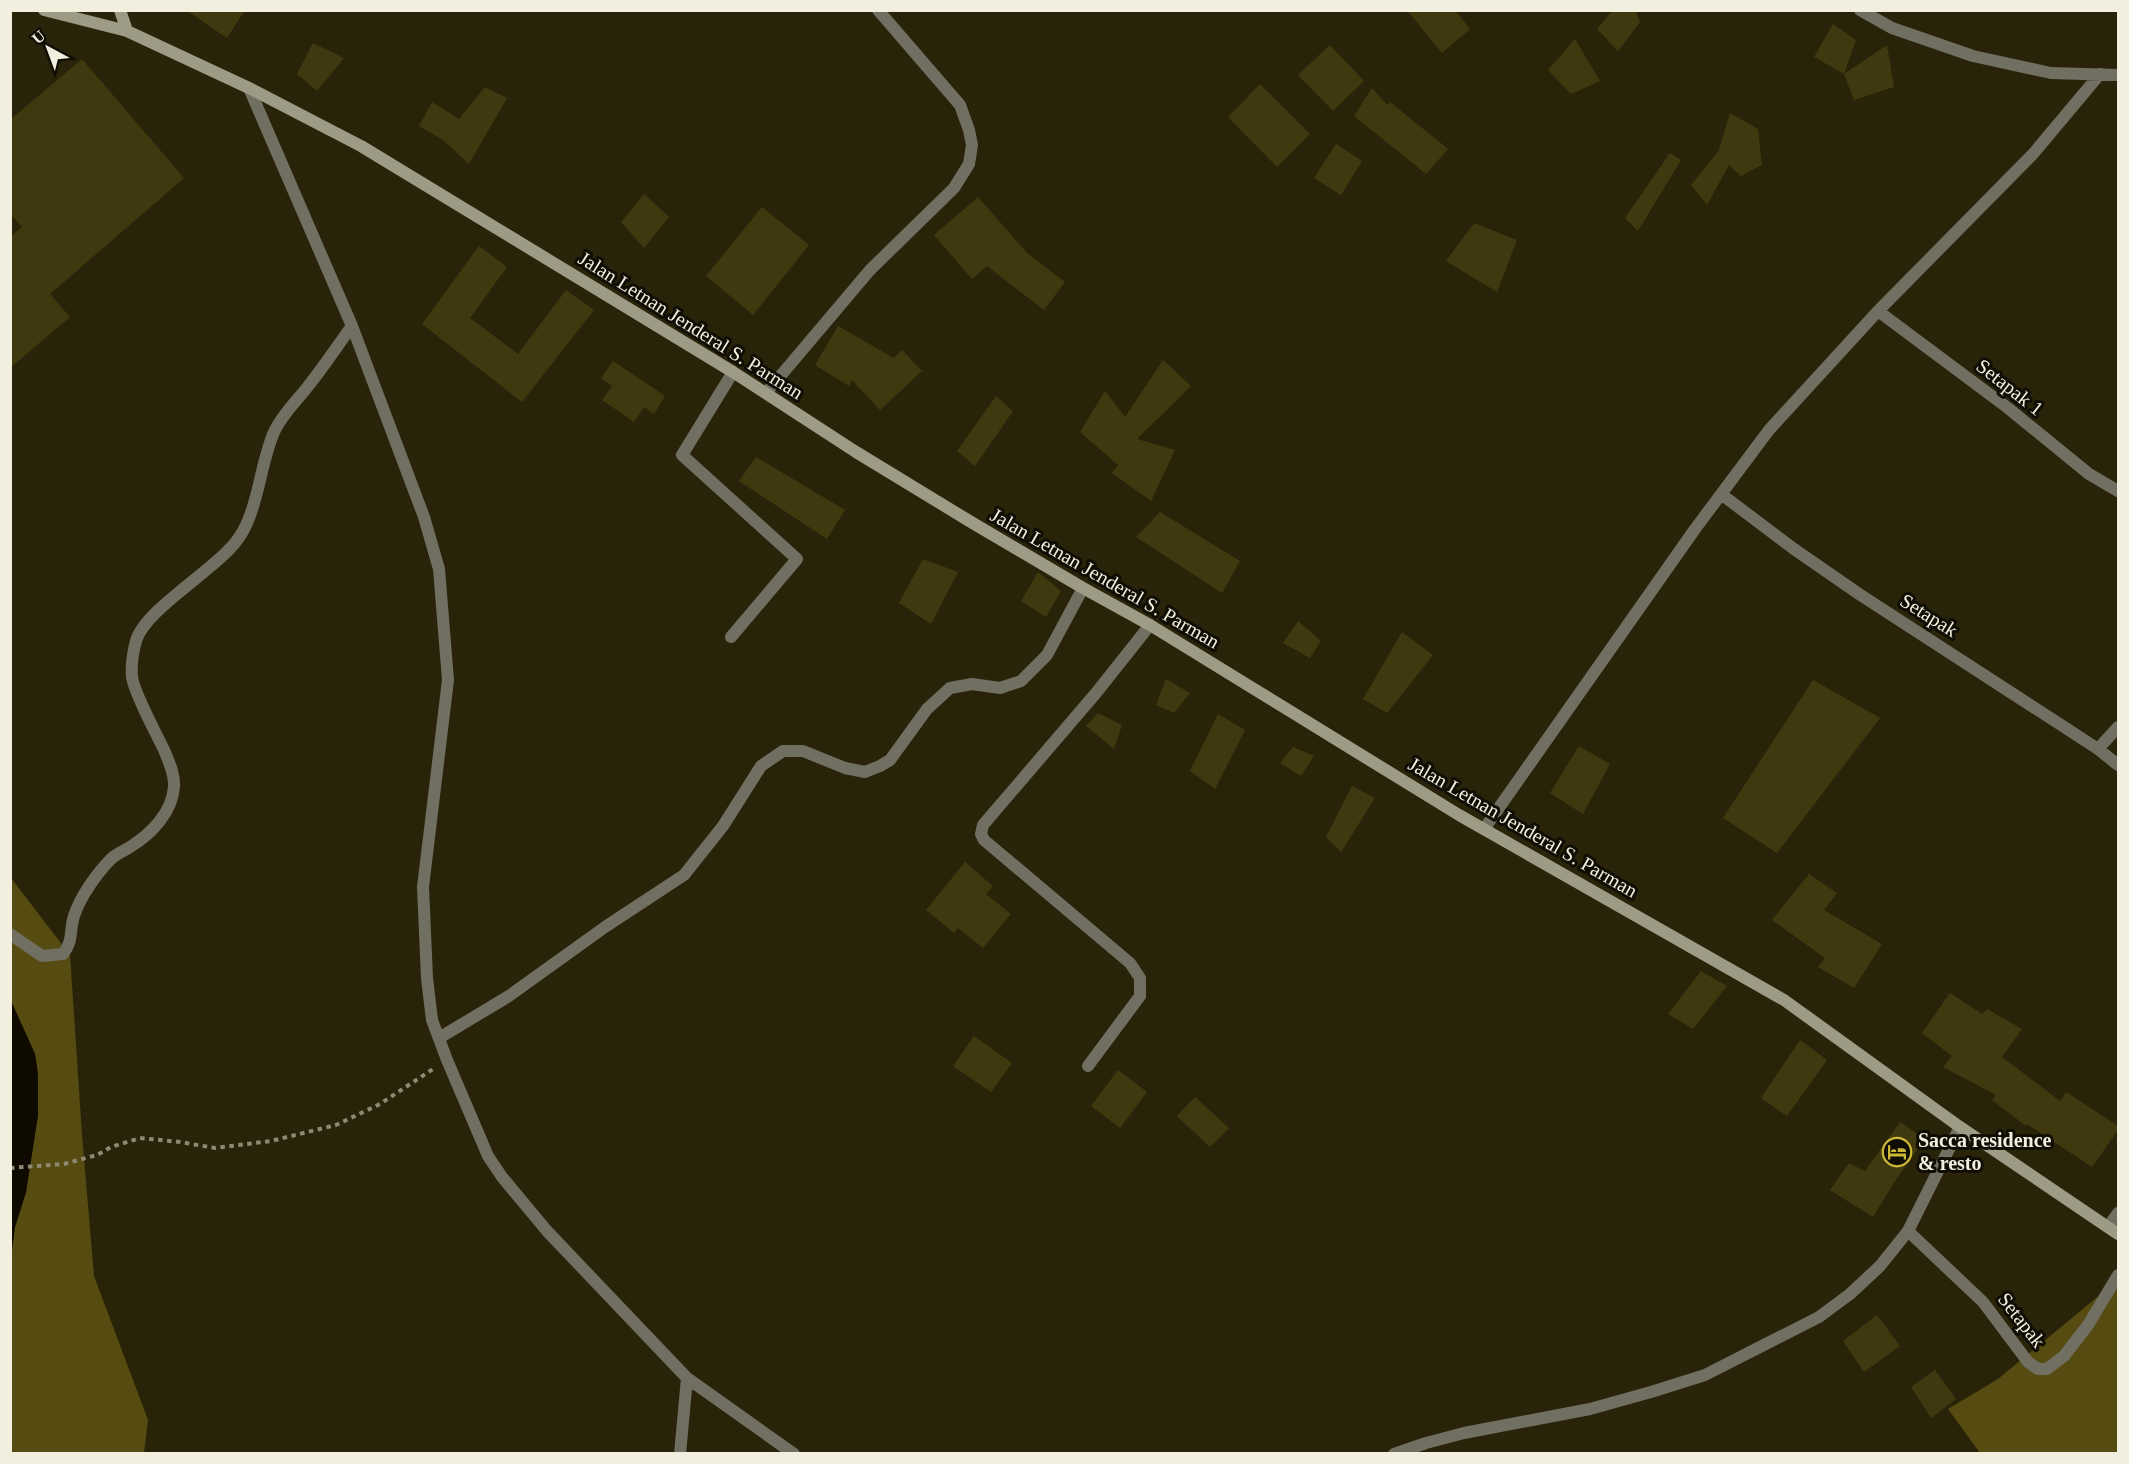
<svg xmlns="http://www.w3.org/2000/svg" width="2129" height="1464" font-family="'Times New Roman',serif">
	<rect width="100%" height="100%" fill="#292409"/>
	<path fill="#564c11" d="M11,878L70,955L82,1135L94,1276L148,1420L144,1453H11V1256L15,1227L26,1192L38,1115V1074L35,1054L11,1001Z
		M2118,1280V1453H1980L1948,1409L1998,1379Z"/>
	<path fill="#0f0a00" d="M11,1001L35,1054L38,1074V1115L26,1192L15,1227L11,1256Z"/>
	<path fill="#403910" d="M186,10H245L227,38Z
		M1407,10H1455L1470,29L1442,53Z
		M1613,10H1635L1640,22L1618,51L1597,29Z
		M1833,24L1856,40L1844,74L1814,57Z
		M1575,39L1600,81L1571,94L1548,70Z
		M313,43L344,58L317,91L297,74Z
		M1330,45L1364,81L1333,111L1298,75Z
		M1887,45L1894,87L1854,100L1844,74Z
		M82,59L184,178L50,294L70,317L10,368V237L22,227L10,214V120Z
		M1260,84L1310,134L1277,167L1228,117Z
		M485,87L507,98L469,164L443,140L419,126L432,102L459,119Z
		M1372,88L1387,105L1390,102L1448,149L1426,174L1354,116Z
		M1730,113L1758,129L1762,165L1741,176L1729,165L1707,205L1691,185L1719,150Z
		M1336,144L1362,161L1341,195L1314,178Z
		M1670,153L1681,160L1638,231L1625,218Z
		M644,194L669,217L644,248L621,222Z
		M978,197L1027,253L1065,282L1044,310L987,266L972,279L934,235Z
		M762,207L809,245L753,315L706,276Z
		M1474,223L1517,240L1497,292L1446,261Z
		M479,246L507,267L470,318L518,354L566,290L594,310L522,402L422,324Z
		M838,326L894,358L902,350L922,371L880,410L852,380L849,386L815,365Z
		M1163,360L1191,386L1137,439L1175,450L1151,501L1112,473L1118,465L1080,432L1105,391L1125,417Z
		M613,361L665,396L654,414L644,407L634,422L602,400L612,386L601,378Z
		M996,396L1013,411L975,466L957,451Z
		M756,457L845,510L827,539L739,481Z
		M1160,512L1240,561L1222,593L1136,537Z
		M923,559L958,572L931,624L899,603Z
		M1038,572L1061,591L1046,617L1021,601Z
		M1298,621L1321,641L1310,658L1283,643Z
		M1402,632L1433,655L1387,713L1363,699Z
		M1166,679L1190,693L1174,713L1156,705Z
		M1813,680L1880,718L1777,853L1723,818Z
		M1098,713L1122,725L1114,749L1086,726Z
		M1218,714L1245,730L1215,789L1190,771Z
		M1579,746L1610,764L1583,814L1550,793Z
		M1293,747L1314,756L1301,776L1280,763Z
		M1352,786L1375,798L1341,852L1326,837Z
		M965,862L993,886L986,894L1011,914L983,948L958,928L954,933L926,910Z
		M1809,874L1837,893L1824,910L1882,944L1854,988L1818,967L1825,958L1772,920Z
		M1701,971L1727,986L1693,1029L1668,1014Z
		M1950,993L1982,1014L1987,1009L2022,1029L2002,1057L2060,1101L2066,1092L2118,1126V1130L2092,1167L2027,1124L2026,1126L1992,1100L1996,1095L1943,1067L1952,1056L1922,1033Z
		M974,1036L1012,1063L991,1092L953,1066Z
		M1800,1040L1827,1060L1787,1116L1761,1098Z
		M1118,1070L1147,1092L1120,1128L1091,1106Z
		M1195,1097L1229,1128L1210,1147L1177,1116Z
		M1900,1122L1925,1139L1895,1181L1873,1217L1830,1190L1849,1163L1865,1171Z
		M1877,1315L1900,1346L1864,1372L1843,1341Z
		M1935,1370L1956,1399L1931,1418L1911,1387Z"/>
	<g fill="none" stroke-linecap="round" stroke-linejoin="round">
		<path stroke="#8d8973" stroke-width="4" stroke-dasharray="4.5 4.5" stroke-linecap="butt" d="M10,1168L64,1164L97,1155L111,1147L140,1138L180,1142L215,1148L271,1141L336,1125L380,1104L436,1067"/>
		<path stroke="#716f62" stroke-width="12" d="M731,637L797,559L682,455L733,372"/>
		<path stroke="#716f62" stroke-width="12" d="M1860,10L1892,28L1973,56L2051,73L2118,75
			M249,88L352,326L424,517L439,569L448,680L423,887L427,978L432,1020L447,1060L488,1156L502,1177L547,1231L687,1378L794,1454
			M1878,311L2008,408L2089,474L2118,491
			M766,393L870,270L954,188L969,164L972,145L969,130L960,105L878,10
			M1721,494L1794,549L1859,594L2098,749L2118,765
			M2098,749L2118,727
			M1484,829L1695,529L1769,430L1878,311L2033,154L2100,74
			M10,934L42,956L63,954C74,940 69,931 74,916C80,897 97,873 111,859C116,854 124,851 130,847C151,834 172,813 174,787C175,775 169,762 165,752C157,735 134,693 132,677C131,665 133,652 136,641C145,609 216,570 238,539C258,512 260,464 274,432C283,413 297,401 309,385C324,366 338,345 352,326
			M439,1038L509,996L605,927L684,875L723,826L761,766L783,751H803L845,768L865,772L880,766L890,760L927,709L950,688L972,684L1000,688L1021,681L1047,655L1083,588
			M1088,1066L1140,996V978L1130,963L984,840L981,834L983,825L1096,693L1150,625
			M2108,1227L2118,1213
			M1908,1231L1983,1302L2028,1362L2038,1369H2047L2064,1356L2088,1325L2118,1275
			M680,1454L687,1378
			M1394,1454L1426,1443L1464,1433L1590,1409L1651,1392L1705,1375L1819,1317L1850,1294L1880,1266L1908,1231L1960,1127"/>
		<path stroke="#9d9a85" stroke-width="12" d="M44,10L127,31L249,88L361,146L733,372L856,452L971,522L1083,588L1150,625L1459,815L1784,1000L1960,1127L2118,1234
			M120,10L127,31"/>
	</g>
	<defs>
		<g id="hotel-ring" transform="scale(1.5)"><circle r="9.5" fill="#0f0d04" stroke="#ceb837" stroke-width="1.5"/><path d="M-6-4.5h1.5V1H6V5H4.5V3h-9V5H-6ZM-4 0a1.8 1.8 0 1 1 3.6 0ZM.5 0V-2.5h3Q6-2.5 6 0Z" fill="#ceb837"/></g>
	</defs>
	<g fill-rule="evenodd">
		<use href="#hotel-ring" x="1897" y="1152"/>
	</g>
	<g text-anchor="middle" stroke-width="6" stroke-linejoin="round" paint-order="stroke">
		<g font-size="20" fill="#f2efdf" stroke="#0f0d04">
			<text transform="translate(691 325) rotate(32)" y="7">Jalan Letnan Jenderal S. Parman</text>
			<text transform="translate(2010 387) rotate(38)" y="7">Setapak 1</text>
			<text transform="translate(1105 578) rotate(30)" y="7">Jalan Letnan Jenderal S. Parman</text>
			<text transform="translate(1929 615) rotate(32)" y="7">Setapak</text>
			<text transform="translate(1523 827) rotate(30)" y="7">Jalan Letnan Jenderal S. Parman</text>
			<text transform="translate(2022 1320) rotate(52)" y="7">Setapak</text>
		</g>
		<g font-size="20" font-weight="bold" fill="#f2efdf" stroke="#0f0d04" text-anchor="start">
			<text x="1918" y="1147">Sacca residence<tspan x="1918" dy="23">&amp; resto</tspan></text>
		</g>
	</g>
	<rect width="2129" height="1464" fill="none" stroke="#f2efdf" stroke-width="24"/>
	<g transform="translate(48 48) rotate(319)" stroke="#0f0d04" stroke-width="4.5" paint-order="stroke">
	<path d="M0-4.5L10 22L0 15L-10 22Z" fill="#f2efdf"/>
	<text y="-9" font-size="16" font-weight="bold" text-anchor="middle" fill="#f2efdf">U</text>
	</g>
</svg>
